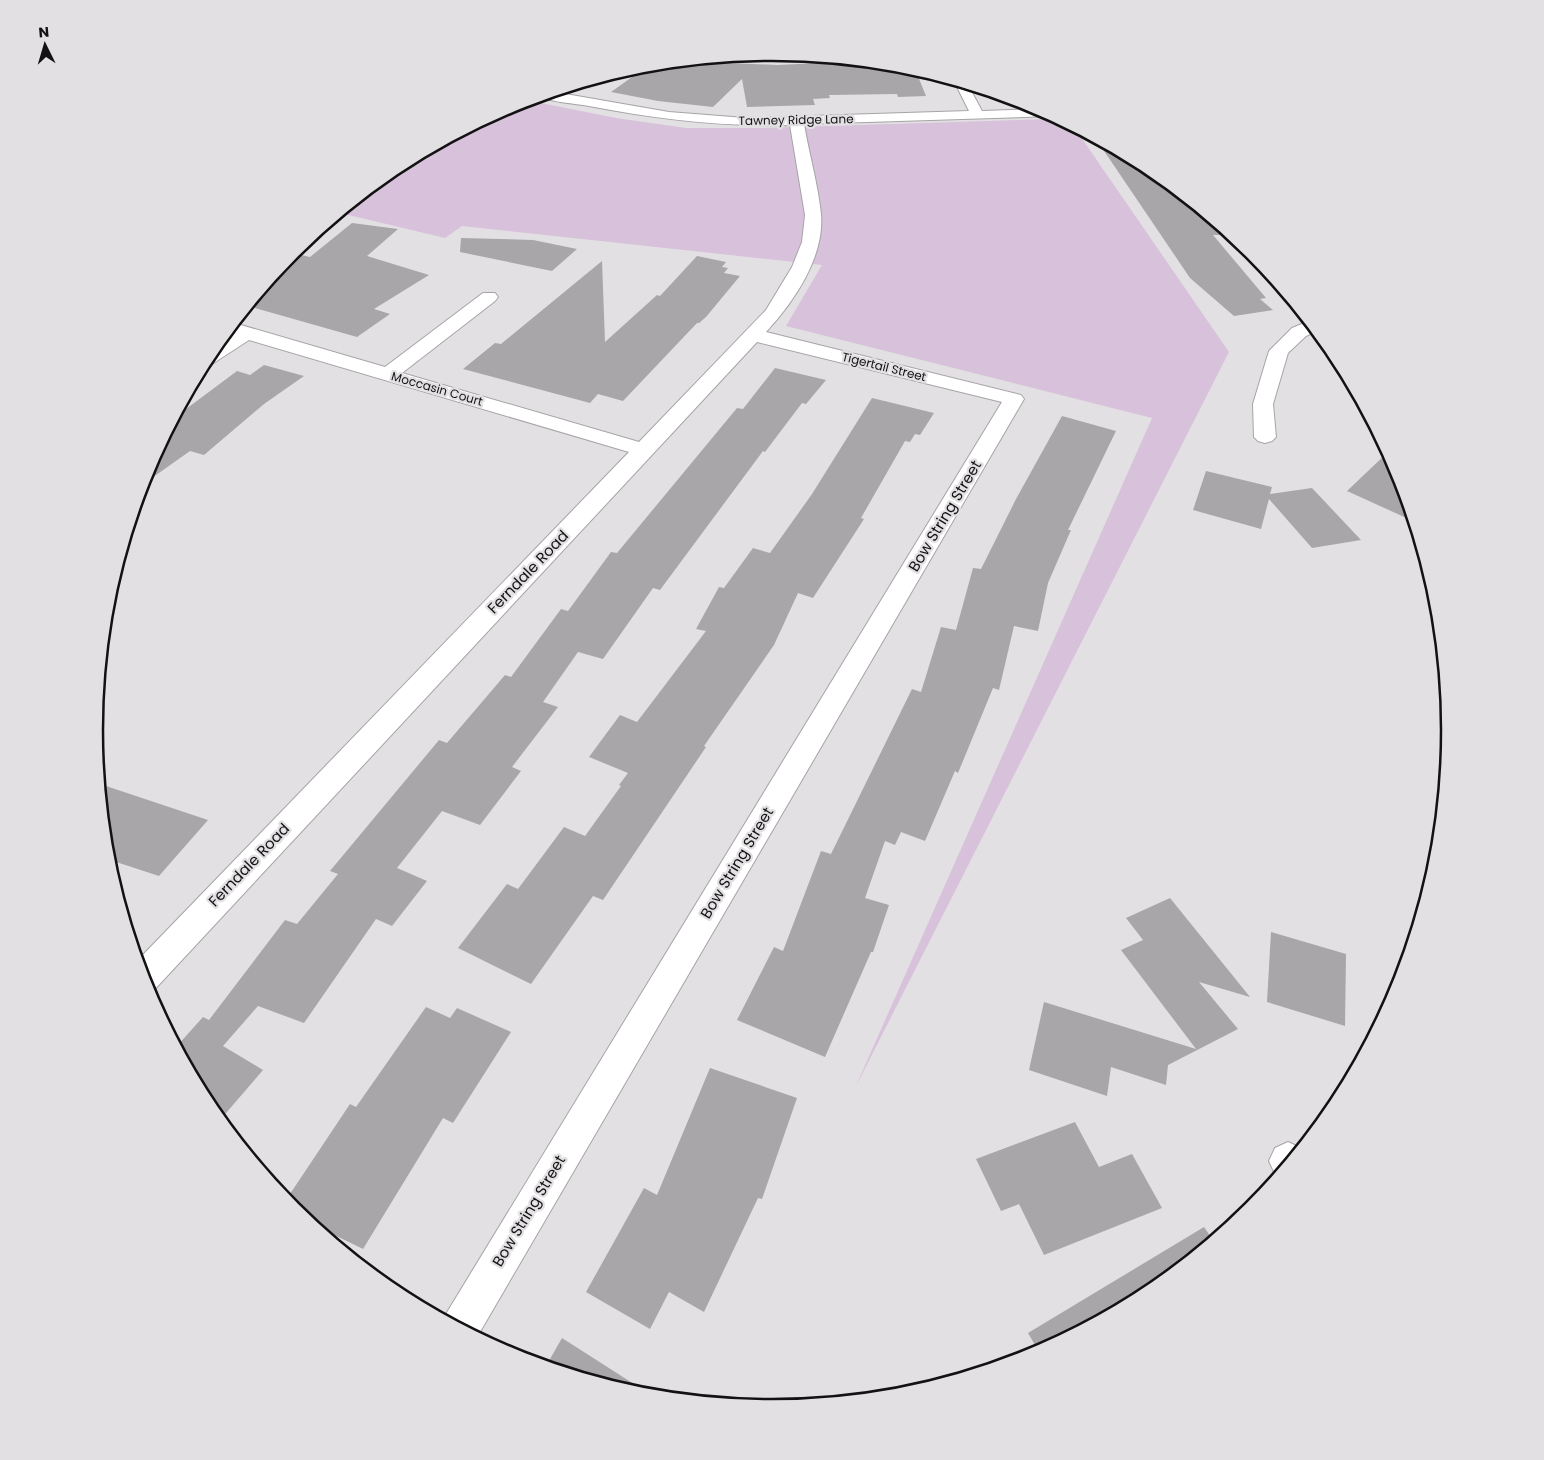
<svg xmlns="http://www.w3.org/2000/svg" width="1544" height="1460" font-family="Poppins,sans-serif">
	<rect width="100%" height="100%" fill="#e3e0e3"/>
	<path fill="#d8c1db" d="M526,100L616,118L686,128H761L1049,119L1061,120L1074,127L1229,352L855,1088L1152,418L786,326L822,265L462,226L445,238L340,213L396,167L513,104Z"/>
	<path fill="#a8a6a9" d="M682,61L777,65L863,61L904,66L915,69L926,96L898,97L897,94L829,95L830,98L813,99L815,105L747,107L742,79L713,107L658,101L611,92L649,65Z
		M1096,139L1149,167L1207,215L1221,235H1213L1266,298L1260,299L1273,310L1234,316L1190,278Z
		M352,223L398,229L367,256L429,275L374,309L390,314L357,337L248,306L276,272L301,255L310,257Z
		M461,238L533,240L577,249L552,271L460,252Z
		M697,256L726,262L722,267L728,268L724,273L740,276L706,317L699,323H697L623,401L598,394L590,403L463,369L495,343L501,344L602,261L605,342L657,295L660,296Z
		M264,365L304,376L264,404L204,455L190,451L142,485L146,470L174,418L237,371L250,375Z
		M775,368L826,380L806,404L802,403L765,452L763,451L660,590L653,588L603,659L578,652L543,702L558,707L512,767L521,771L480,825L442,811L397,868L427,881L392,926L376,919L304,1023L258,1006L223,1046L263,1070L220,1120L209,1106L177,1046L203,1017L209,1020L285,920L297,924L338,874L330,871L439,740L447,743L505,675L511,677L561,609L568,611L611,552L617,553L737,408L743,409Z
		M872,398L934,413L920,435L915,434L910,442L905,441L861,518L864,519L813,598L798,593L774,645L704,746L706,747L603,900L593,896L531,984L458,948L507,884L518,889L564,827L585,836L621,786L619,785L628,773L589,757L620,715L637,722L706,631L696,629L719,587L724,588L753,548L770,553L812,494Z
		M1062,416L1116,431L1068,530H1071L1048,583L1038,631L1014,626L999,690L993,688L958,773L955,771L925,841L901,832L895,845L885,841L865,898L889,905L873,952H871L825,1057L737,1020L774,947L783,951L821,851L831,854L912,689L921,692L941,627L956,630L973,568L981,569L1016,499Z
		M1388,452L1398,471L1413,521L1347,491Z
		M1206,471L1272,487L1270,494L1312,488L1361,540L1312,548L1269,499L1261,529L1193,510Z
		M100,784L208,820L159,876L107,859Z
		M1170,898L1250,997L1199,982L1238,1029L1168,1065L1166,1085L1111,1067L1107,1096L1029,1070L1044,1002L1196,1049L1121,950L1143,940L1126,918Z
		M1271,932L1346,954L1345,1026L1267,1002Z
		M426,1007L450,1018L457,1008L511,1032L453,1123L443,1118L363,1249L310,1223L286,1200L350,1104L356,1107Z
		M710,1068L797,1098L762,1199L758,1198L704,1312L669,1292L650,1329L586,1292L644,1188L657,1195Z
		M1075,1122L1099,1167L1132,1154L1162,1208L1044,1255L1019,1204L1001,1211L976,1159Z
		M1204,1227L1213,1240L1148,1293L1039,1352L1028,1333Z
		M562,1338L637,1386L633,1393L546,1366Z"/>
	<g fill="none" stroke-linecap="round" stroke-linejoin="round">
		<g stroke="#a6a4a6" stroke-width="2">
			<path id="minor" d="M954,81L968,85L982,111L1041,109L1054,116L804,124C809,154 818,184 821,214C825,257 793,303 766,332L1021,395L1024,399L477,1337L443,1319L446,1314L1002,402L757,342L155,989L147,992L137,961L629,452L249,340L212,364L203,365L216,344L232,334L226,333L234,323L385,367L483,293H495L498,297L495,301L402,373L639,442L766,310L792,267L802,242L805,215L790,125C721,127 656,119 589,106C574,103 553,103 540,96L554,92L669,112L745,118L969,111Z
				M1309,321L1317,331L1306,336L1288,353L1273,404L1276,437L1272,441L1265,443L1258,441L1254,437L1253,404L1269,351L1292,328Z
				M1288,1142L1301,1148L1278,1176L1275,1174L1269,1161L1275,1148Z"/>
		</g>
		<use href="#minor" fill="#fff" fill-rule="evenodd"/>
	</g>
	<g text-anchor="middle" stroke-width="4.5" stroke-linejoin="round" paint-order="stroke">
		<g font-size="12" fill="#131213" stroke="#e3e0e3">
			<text transform="translate(796 120) rotate(-1)" y="4">Tawney Ridge Lane</text>
			<text transform="translate(884 367) rotate(14)" y="4">Tigertail Street</text>
			<text transform="translate(437 389) rotate(16)" y="4">Moccasin Court</text>
		</g>
		<g font-size="15" fill="#131213" stroke="#e3e0e3">
			<text transform="translate(945 516) rotate(-59)" y="5">Bow String Street</text>
			<text transform="translate(528 572) rotate(-46)" y="5">Ferndale Road</text>
			<text transform="translate(737 863) rotate(-59)" y="5">Bow String Street</text>
			<text transform="translate(249 865) rotate(-46)" y="5">Ferndale Road</text>
			<text transform="translate(529 1211) rotate(-59)" y="5">Bow String Street</text>
		</g>
	</g>
	<path d="M0 0H1544V1460H0ZM103 730a669 669 0 1 1 1338 0a669 669 0 1 1-1338 0Z" fill="#e3e0e3" fill-rule="evenodd"/>
	<path fill="none" stroke="#131213" stroke-width="2.5" d="M103 730a669 669 0 1 1 1338 0a669 669 0 1 1-1338 0Z"/>
	<g transform="translate(45 45) rotate(355)" stroke="#e3e0e3" stroke-width="4" paint-order="stroke">
	<path d="M0-4L9 19L0 12L-9 19Z" fill="#131213"/>
	<text y="-8" font-size="14" font-weight="bold" text-anchor="middle" fill="#131213">N</text>
	</g>
</svg>
